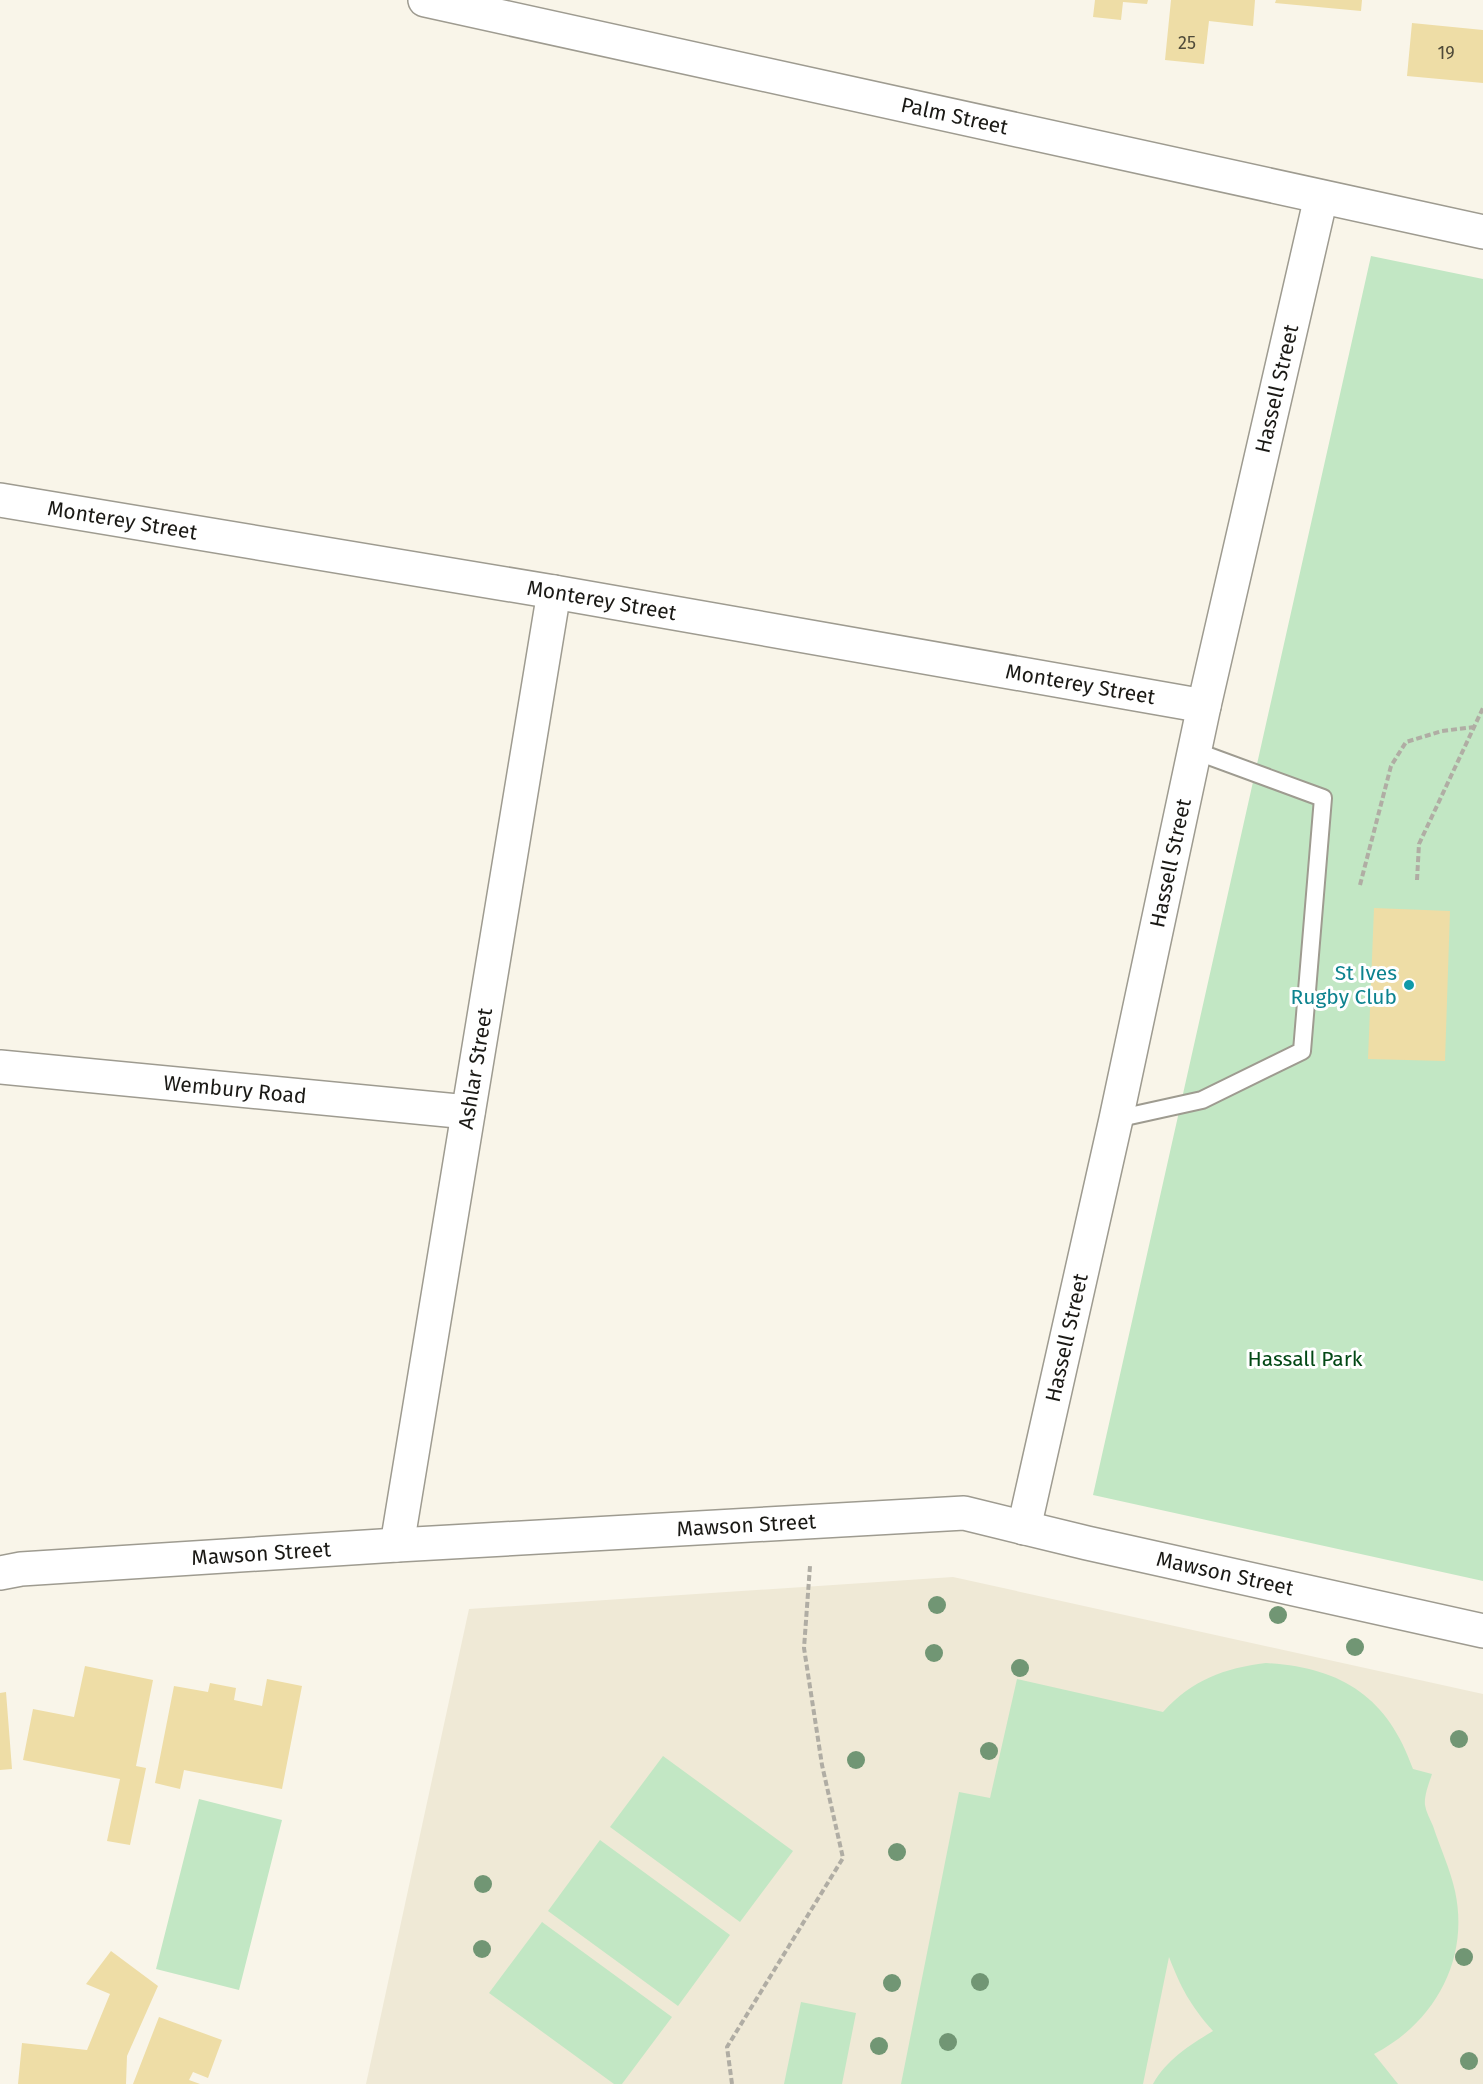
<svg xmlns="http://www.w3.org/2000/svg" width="1483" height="2084" font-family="'Fira Sans',sans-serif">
	<rect width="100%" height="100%" fill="#f9f5e9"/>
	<path fill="#efe9d6" d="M953,1577L1483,1694V2084H366L469,1609Z"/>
	<path fill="#c2e7c4" d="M1371,256L1483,279V1581L1093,1495Z
		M1266,1663C1341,1667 1388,1697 1413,1769L1432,1774C1429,1783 1424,1796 1425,1805C1426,1812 1430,1819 1433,1826C1440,1847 1450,1869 1455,1891C1470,1960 1434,2023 1374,2054L1398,2084H1153C1167,2059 1190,2045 1213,2031C1190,2005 1181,1988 1169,1957L1143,2084H901L959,1792L990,1798L1017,1679L1163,1712C1192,1680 1224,1668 1266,1663Z
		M663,1756L793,1851L740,1922L610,1827Z
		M199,1799L282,1820L239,1990L156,1969Z
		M600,1840L730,1935L678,2006L548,1911Z
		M542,1922L672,2017L622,2084H614L489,1993Z
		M801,2002L856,2013L842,2084H784Z"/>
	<path fill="#eedda6" d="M1095,0H1148L1147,4L1123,2L1121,20L1093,17Z
		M1171,0H1255L1253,26L1209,21L1204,64L1165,60Z
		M1276,0H1362L1361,11L1275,3Z
		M1412,23L1483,30V83L1407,76Z
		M1374,908L1450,911L1445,1061L1368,1059Z
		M85,1666L153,1680L136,1766L146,1768L130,1845L107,1841L120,1779L23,1760L33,1709L74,1717Z
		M267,1679L302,1686L282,1789L184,1770L180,1789L155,1783L174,1686L208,1692L210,1683L236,1688L234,1700L262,1706Z
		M6,1692L12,1769L0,1770V1693Z
		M111,1951L158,1986L127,2056L126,2084H18L22,2043L87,2050L110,1994L86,1984Z
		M159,2017L222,2040L208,2078L193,2072L189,2080L200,2084H133Z"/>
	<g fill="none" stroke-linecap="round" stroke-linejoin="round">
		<g stroke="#9e9b90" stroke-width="20">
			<path id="service" d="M1116,1119L1202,1100L1302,1051L1323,798L1195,751"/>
		</g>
		<g stroke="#9e9b90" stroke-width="36">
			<g id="minor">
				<path id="s1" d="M425,0L1483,232"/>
				<path id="s2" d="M0,500L554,592L1204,706"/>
				<path id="s3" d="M0,1067L468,1112"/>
				<path id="s4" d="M1024,1528L1116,1119L1204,706L1321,197"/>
				<path id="s5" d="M397,1545L554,592"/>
				<path id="s6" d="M0,1573L21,1569L397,1545L964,1513L1087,1543L1483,1631"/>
			</g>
		</g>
		<path stroke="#b0ada4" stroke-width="4" stroke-dasharray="6 3" stroke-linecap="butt" d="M1417,880L1419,844L1483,708
			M1360,885L1391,766L1406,742L1442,731L1474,727
			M732,2084L727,2047L843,1858L822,1765L804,1648L810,1566"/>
		<use href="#service" stroke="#fff" stroke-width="16"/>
		<use href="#minor" stroke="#fff" stroke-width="33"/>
	</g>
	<g fill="#719674">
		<circle cx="937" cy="1605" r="9"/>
		<circle cx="1278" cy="1615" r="9"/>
		<circle cx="1355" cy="1647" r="9"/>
		<circle cx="934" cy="1653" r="9"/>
		<circle cx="1020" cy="1668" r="9"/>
		<circle cx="1459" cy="1739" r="9"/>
		<circle cx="989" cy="1751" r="9"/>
		<circle cx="856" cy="1760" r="9"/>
		<circle cx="897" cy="1852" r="9"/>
		<circle cx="483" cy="1884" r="9"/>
		<circle cx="482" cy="1949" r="9"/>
		<circle cx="1464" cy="1957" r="9"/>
		<circle cx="980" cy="1982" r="9"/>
		<circle cx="892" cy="1983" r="9"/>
		<circle cx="948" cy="2042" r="9"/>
		<circle cx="879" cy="2046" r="9"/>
		<circle cx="1469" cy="2061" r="9"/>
	</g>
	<circle fill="#0f9aa8" stroke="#fff" stroke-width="2" cx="1409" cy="985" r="6"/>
	<g text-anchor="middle" stroke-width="6" stroke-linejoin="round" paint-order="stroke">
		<g font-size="18" fill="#4f4a39">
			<text x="1187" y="49">25</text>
			<text x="1446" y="59">19</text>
		</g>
		<g font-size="21" fill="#1a1915" stroke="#fff">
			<text dy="7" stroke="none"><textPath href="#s1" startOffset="542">Palm Street</textPath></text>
			<text dy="7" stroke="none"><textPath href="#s4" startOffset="1167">Hassell Street</textPath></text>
			<text dy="7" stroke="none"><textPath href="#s2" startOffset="124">Monterey Street</textPath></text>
			<text dy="7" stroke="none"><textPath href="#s2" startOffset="610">Monterey Street</textPath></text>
			<text dy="7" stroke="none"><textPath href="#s2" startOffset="1096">Monterey Street</textPath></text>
			<text dy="7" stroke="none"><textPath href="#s4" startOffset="681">Hassell Street</textPath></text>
			<text dy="7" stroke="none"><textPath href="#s5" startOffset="483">Ashlar Street</textPath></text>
			<text dy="7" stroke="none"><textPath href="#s3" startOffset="236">Wembury Road</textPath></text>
			<text dy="7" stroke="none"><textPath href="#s4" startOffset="195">Hassell Street</textPath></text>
			<text dy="7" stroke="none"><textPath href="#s6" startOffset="748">Mawson Street</textPath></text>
			<text dy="7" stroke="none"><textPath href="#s6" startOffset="262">Mawson Street</textPath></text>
			<text dy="7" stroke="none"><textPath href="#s6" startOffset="1234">Mawson Street</textPath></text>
		</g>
		<g font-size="21" fill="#0d838f" stroke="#fff" text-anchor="end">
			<text x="1397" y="980">St Ives<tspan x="1397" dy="24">Rugby Club</tspan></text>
		</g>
		<g font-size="21" fill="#024815" stroke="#fff">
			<text x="1305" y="1366">Hassall Park</text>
		</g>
	</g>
</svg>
